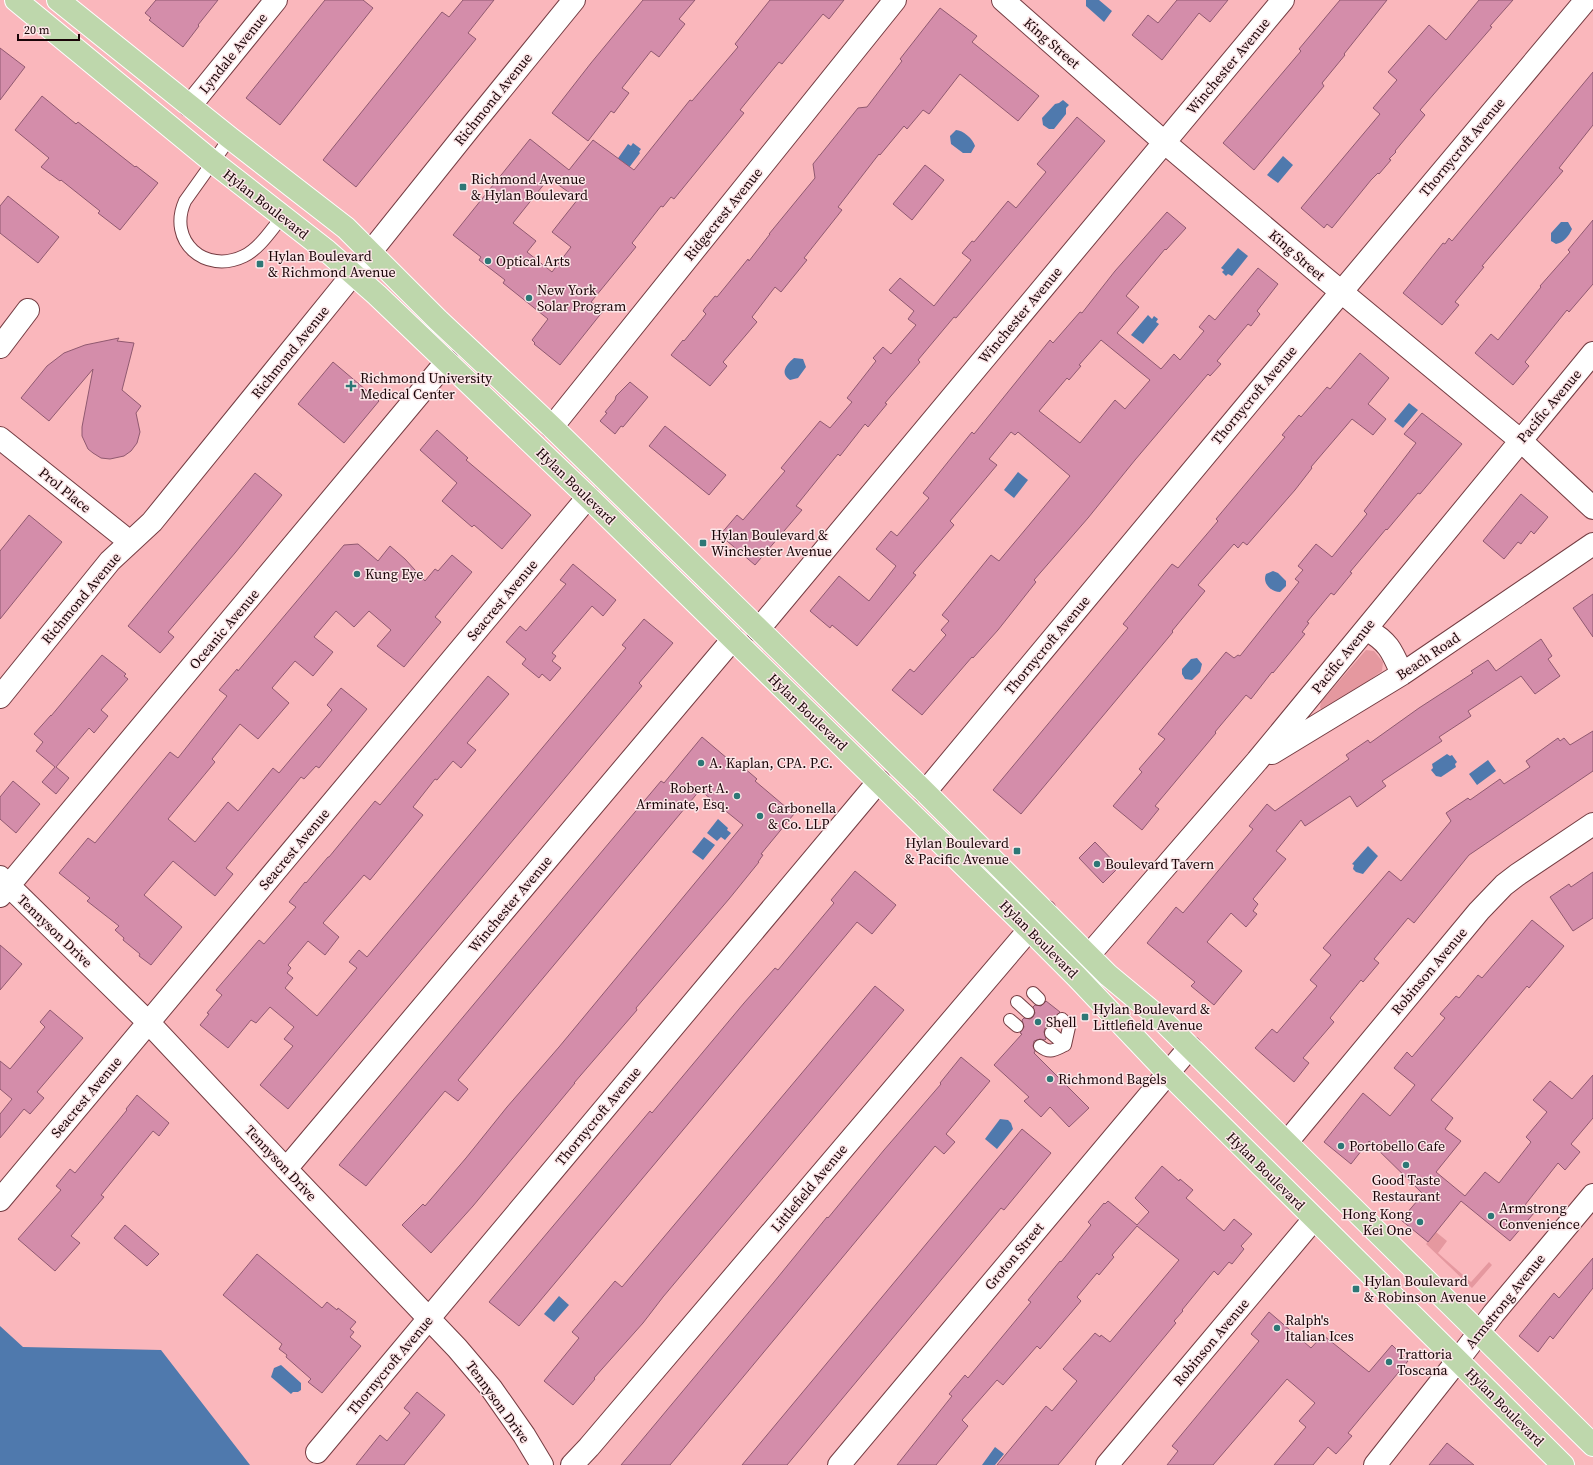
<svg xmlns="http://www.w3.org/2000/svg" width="1593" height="1465" font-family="'Source Serif 4',serif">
	<rect width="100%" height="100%" fill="#fab7bc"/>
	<path fill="#e5989f" d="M1366,650L1374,651L1383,662L1382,671L1329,709H1321L1320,707L1321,702Z
		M1436,1232L1447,1241L1438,1253L1471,1282L1489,1262L1492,1265L1472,1288L1426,1244Z"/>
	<path fill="#4f79ad" d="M1086,0H1099L1112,11L1104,22L1086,6Z
		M1063,100L1069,105L1066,108V114L1054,129H1049L1043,125L1042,118L1055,104L1059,103Z
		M956,130C963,130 973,139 975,146L971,153H963L951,144L950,136Z
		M633,143L641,149L639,152L640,153L625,173L614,164L628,144L631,146Z
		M1283,156L1293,165L1278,183L1267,175Z
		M1561,222H1568L1572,229C1569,236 1563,243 1556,244L1551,241V233Z
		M1238,248L1248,256L1232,276L1228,274L1226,276L1222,272L1224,270L1221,268Z
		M1148,315L1152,319L1154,316L1158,319L1156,322L1159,324L1143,344L1131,335Z
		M794,358L803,359L806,367L798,378L790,380C779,373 787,364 794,358Z
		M1409,403L1418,410L1403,428L1394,421Z
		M1018,472L1028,480L1014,498L1004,490Z
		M1273,571L1278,573L1286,581V586L1280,592C1271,592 1262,583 1266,574Z
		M1197,658L1202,664L1200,672L1192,680L1185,679L1182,674V669L1191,659Z
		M1447,754L1450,756L1452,755L1457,762L1455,764L1456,767L1441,777L1436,776L1431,770L1433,768L1432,764Z
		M1488,760L1496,771L1477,785L1469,774Z
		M718,819L728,828L727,830L731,833L725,840L721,837L717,841L707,833Z
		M704,837L715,845L703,860L692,852Z
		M1368,846L1378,856L1363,874L1356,872L1353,869L1354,865L1352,864Z
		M1000,1119L1008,1120L1011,1123L1013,1129L997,1149L985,1139Z
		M559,1296L569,1305L554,1322L544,1314Z
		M0,1326L23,1347L161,1350L250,1465H0Z
		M281,1365L301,1383V1390L298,1392H293L291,1394L271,1377L274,1368Z
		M995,1447L1004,1454L995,1465H982Z"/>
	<path fill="#d48daa" stroke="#905970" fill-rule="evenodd" d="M156,0H218L198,25L199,26L183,47L149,20L151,18L145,13Z
		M325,0H363L373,8L280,125L246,98Z
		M463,0H494L468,33L476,39L356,187L323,160L442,12L449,17Z
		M643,0H695L679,19L685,24L659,57L651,51L622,88L629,93L614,113L611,111L588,141L552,113L591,63Z
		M770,0H844L829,19L823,14L782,64L779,62L740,110L744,113L674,199L671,197L663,207L661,206L632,243L636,247L591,302L603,311L560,365L534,344L535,343L532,340L548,319L503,283L505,280L479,260L481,257L453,235L530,139L569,170L593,140L634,170L690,100L692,101L738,47L735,44ZM549,178L578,199L552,232L571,247L552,272L527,252L536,241L513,223Z
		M1177,0H1228L1210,22L1199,13L1162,60L1132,35L1148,15L1158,23Z
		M1340,0H1387L1344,54L1345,55L1322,83L1324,86L1254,170L1223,143L1301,51L1299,49Z
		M1479,0H1513L1490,26L1492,27L1420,110L1425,115L1395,151L1396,152L1389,159L1391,160L1379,174L1378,173L1371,180L1332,228L1327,224L1324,228L1301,208L1380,114L1373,108L1397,80L1388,72L1429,25L1446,40Z
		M940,8L977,36L972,42L1039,96L1018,121L960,74L929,114L923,110L907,129L904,126L880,155L879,154L838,207L842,210L804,258L807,260L781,292L775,287L752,317L757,322L723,362L727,366L710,386L671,355L683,340L684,341L706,314L703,311L705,308L715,296L717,297L748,259L749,261L770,234H769L815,178L813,164L858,108L867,107L902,61L900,59Z
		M0,48L25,67L0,100Z
		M1593,72V125L1559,168L1563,171L1482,266L1484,267L1455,302L1459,305L1442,325L1403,293L1443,243L1445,244L1449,238L1452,241Z
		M42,96L76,124L78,122L135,167L136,166L158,183L120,230L98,213L100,211L61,180L60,181L41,167L49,158L15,130Z
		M1077,117L1105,141L956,318L954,317L918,360L920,362L885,403L887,404L868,427L865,424L840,456L838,454L796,506L802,510L755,565L720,535L737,515L743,520L785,471L781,468L820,421L830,428L852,402L847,398L876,361L873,358L883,347L891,354L916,325L908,319L914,311L889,290L900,278L934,306L971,260L962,253L972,241L974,242L1008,201L1016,208L1046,172L1037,164Z
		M925,165L944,180L912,220L893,204Z
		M8,196L59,237L38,263L0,233V206Z
		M1167,212L1186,228L1166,250L1165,249L1126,296L1139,307L1117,333L1161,369L1174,354L1180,360L1204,331L1199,327L1209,315L1215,320L1258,268L1278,284L1257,311L1260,314L1251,326L1248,324L1217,361L1221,364L1210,376L1208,374L1135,460L1088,518L1034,580L1036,582L998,630L973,658L972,657L922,715L892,690L910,669L914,672L946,635L941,630L949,621L942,615L991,555L999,561L1070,476L1018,432L1015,435L1011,432L989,459L997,465L950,521L954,525L913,573L916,575L857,646L832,625L830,628L810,611L839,576L869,601L896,566L876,549L891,531L897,536L929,498L923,493L972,432L974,434L1050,340L1053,343L1080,312L1082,313L1115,271ZM1101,340L1150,380L1125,409L1115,400L1080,443L1039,411L1067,378L1069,380L1081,366L1079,365Z
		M1593,220V284L1569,312L1567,310L1525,362L1529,366L1513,385L1475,353L1491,334L1498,340L1541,287L1540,286L1570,252L1568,250Z
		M119,338L117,341L134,343L122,390L141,406L136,413L140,432L137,443L131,451L124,456L110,459L101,458L93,453L88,449L82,436V427L93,369L49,421L21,398L47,366L64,353L85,345Z
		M1360,353L1389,378L1368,404L1386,419L1373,435L1352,419L1311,467L1312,468L1295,490L1247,545L1243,542L1238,548L1234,544L1198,585L1205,591L1172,631L1173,632L1021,814L993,790L1128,628L1123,624L1172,564L1178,568L1218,521L1216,519L1285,437L1282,435L1299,415L1301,417L1327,387L1330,389Z
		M333,362L379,401L344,443L298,404Z
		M630,382L648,397L623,427L621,426L615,434L600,421L607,413L605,412L615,400L616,396Z
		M1422,413L1462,444L1420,494L1418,493L1387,530L1386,529L1350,572L1352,573L1334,595L1331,593L1307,622L1309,623L1302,632L1305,634L1273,673L1272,672L1251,699L1246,695L1215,732L1216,733L1155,806L1159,809L1142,830L1113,806L1142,772L1139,769L1165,739L1158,734L1226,652L1234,658L1238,655L1240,656L1299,582L1295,579L1303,570L1298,566L1316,544L1332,557L1367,514L1364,511L1416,443L1404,434Z
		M665,426L726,475L709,495L649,446Z
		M437,430L468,458L466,460L531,515L502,549L474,525L472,527L442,501L457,483L420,450Z
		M255,473L282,495L235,553L168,632L174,637L160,653L128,626Z
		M1521,494L1548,517L1534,534L1531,531L1521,544L1518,542L1504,559L1483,541Z
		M29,515L62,542L0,619V551Z
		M358,544L378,561L390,546L405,559L425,581L435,569L438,571L452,555L472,572L435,617L441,622L404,667L377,646L391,630L369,611L354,627L336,611L314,637L333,652L313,676L295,661L272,688L289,703L258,739L240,724L212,759L215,762L168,819L195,842L228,802L238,811L273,768L279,773L332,710L327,705L341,688L367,709L319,768L316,766L304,779L301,777L226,868L233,874L215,896L173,861L144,895L182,927L151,965L139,956L140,954L123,940L124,938L115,930L119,926L87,901L90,898L59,873L88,838L95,843L170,752L178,758L227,696L219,690L237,669L238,671L344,545Z
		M573,564L616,600L603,616L592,606L552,653L556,656L552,661L561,668L550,681L542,674L539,678L522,664L526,659L506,642L520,626L526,631L566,584L560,580Z
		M1593,594V637L1573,608Z
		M644,619L673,643L639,683L642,686L288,1109L260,1085L293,1046L284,1039L294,1027L270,1007L256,1023L251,1020L228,1048L200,1025L209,1014L207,1013L222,995L216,990L259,940L264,944L296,907L289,902L305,882L306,883L328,857H329L375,801L380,805L488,676L509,694L467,743L476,750L461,768L453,761L437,780L435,779L413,807L423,815L370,880L364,875L323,923L339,937L325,955L308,941L288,965L291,968L287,973L293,978L285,988L317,1016L357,968L349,962L359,950L367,957L626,648L622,645Z
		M1541,639L1552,656L1548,659L1560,676L1535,694L1521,676L1468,711L1471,716L1439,737L1442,741L1382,781L1386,786L1357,807L1350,796L1305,826L1301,820L1276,851L1286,859L1253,899L1258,904L1253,911L1257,914L1246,927L1231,913L1207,942L1242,971L1214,1005L1191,986L1195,982L1147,943L1176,907L1183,913L1253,829L1249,826L1267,804L1275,811L1349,759L1346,755L1368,740L1370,743L1419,708L1473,673L1471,671L1488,660L1496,671Z
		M102,655L126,674L124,676L128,679L101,710L108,716L94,733L89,728L56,767L69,778L56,794L42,782L55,767L36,751L43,742L34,734L51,715V716Z
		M1593,731V771L1469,855L1414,923L1408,918L1374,959L1379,963L1363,982L1361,980L1330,1018L1334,1022L1303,1058L1309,1063L1294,1082L1255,1048L1272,1029L1277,1033L1317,986L1310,980L1331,955L1323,948L1389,871L1401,881L1451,821L1446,813L1468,798L1470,800L1500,779L1504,784L1530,767L1526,761L1558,738L1560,741L1564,738L1570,745Z
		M702,737L741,770L743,767L757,779L755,781L794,814L761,854L763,855L758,862H759L729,899L636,1008L637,1010L574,1083H575L473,1206L431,1253L402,1225L423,1204L425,1206L466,1158L507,1107L559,1047L743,825L700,790L458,1080L468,1089L458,1101L445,1091L366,1186L339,1165L661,781L664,783Z
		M13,781L40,804L16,833L0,819V797Z
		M1095,842L1119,867L1103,883L1079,858Z
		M855,871L896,905L872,934L857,922L519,1326L489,1302L650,1111L652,1113L744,1003L775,968L778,970L834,903L831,900Z
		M1593,872V918L1573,931L1550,897L1569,884L1571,887Z
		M1532,920L1564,946L1529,988L1527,986L1431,1100L1453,1118L1445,1129L1461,1141L1436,1172L1465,1196L1485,1172L1499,1183L1531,1142L1526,1137L1547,1112L1533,1100L1550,1081L1572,1099L1593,1075V1118L1571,1144L1580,1152L1565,1170L1558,1163L1525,1205L1534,1213L1510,1241L1461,1201L1428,1242L1401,1220L1423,1194L1369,1141L1351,1164L1324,1142L1363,1093L1390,1116L1415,1085L1394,1068L1407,1052L1412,1057L1445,1018L1440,1014L1456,996L1459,998L1478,975L1482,978Z
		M0,945L22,964L0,990Z
		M875,986L904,1010L663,1297L643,1323L594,1378L595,1379L573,1405L544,1381L579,1338L572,1332L615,1281L622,1287Z
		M1046,1001L1060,1012L1055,1017V1021L1057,1025L1056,1027L1049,1026L1045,1028L1044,1032L1046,1039L1045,1040L1040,1039L1034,1041L1033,1046L1035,1051L1034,1053L1089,1108L1069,1127L1050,1107L1041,1117L1024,1101L1029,1097L994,1065L1022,1034L1020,1033L1024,1027L1022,1020L1024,1018L1030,1019L1033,1017L1035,1013L1033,1007L1035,1005L1041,1006Z
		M50,1010L83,1038L37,1092L44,1098L30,1114L24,1109L0,1138V1114L12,1099L0,1089V1061L10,1069L45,1027L40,1022Z
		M961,1057L990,1081L946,1134L955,1142L944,1154L935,1146L670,1465H621L774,1282L827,1217L828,1218L884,1150L941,1084L940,1083Z
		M137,1095L169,1123L159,1136L153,1131L101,1195L104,1197L71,1236L80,1243L55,1271L18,1239L61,1190L56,1186L70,1169L75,1173L127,1110L126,1109Z
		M1022,1129L1051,1153L1004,1210L1001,1208L787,1465H742Z
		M1162,1166L1179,1181L1180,1179L1193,1190L1186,1198L1224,1231L1234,1219L1252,1234L1241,1246L1244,1249L1232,1264L1229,1262L1218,1275L1214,1271L1182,1310L1183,1311L1174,1321L1176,1323L1058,1465H997L1046,1406L1052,1411L1077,1381L1063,1369L1095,1333L1100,1337L1101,1335L1110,1342L1179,1260L1137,1226L1112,1255L1114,1257L1099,1275L1097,1273L1077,1297L1081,1301L1040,1349L1037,1346L1003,1385L997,1380L962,1420L968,1426L936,1465H897L952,1396L949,1394L965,1375L968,1378L1031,1302L1028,1300L1060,1261L1061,1262L1091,1225L1088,1222L1104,1203L1105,1204L1108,1201L1137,1225L1149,1212L1135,1198Z
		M125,1225L159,1254L147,1266L114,1238Z
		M257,1254L322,1308L327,1302L337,1310L338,1308L356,1322L350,1329L354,1332L350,1337L361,1346L322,1393L308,1382L311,1379L286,1357L287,1355L279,1349L282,1344L223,1295Z
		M1593,1258V1288L1553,1339L1550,1336L1538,1352L1519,1336L1554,1293L1559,1298Z
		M1269,1312L1311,1348L1323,1335L1369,1372L1392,1345L1408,1361L1348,1433L1352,1436L1336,1454L1328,1447L1313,1465H1274L1306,1427L1299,1421L1315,1403L1287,1379L1213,1465H1167L1178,1451L1172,1446L1259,1341L1251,1334Z
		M417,1392L445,1415L404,1465H356L380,1435L387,1441L410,1413L404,1408Z
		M1447,1443L1474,1465H1429Z"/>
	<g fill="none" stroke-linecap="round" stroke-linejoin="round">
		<g stroke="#743c42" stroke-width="14">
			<path id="service" d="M230,138L185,201C167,241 205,275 244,256C260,248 271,230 282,217
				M1033,993L1039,999
				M1017,1002L1028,1012
				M1010,1020L1017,1026
				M1051,1033L1065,1045
				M1040,1046C1050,1054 1054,1050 1065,1045L1069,1027L1062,1019"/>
		</g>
		<g stroke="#743c42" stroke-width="24">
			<path id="minor" d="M1003,0L1164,142L1321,275L1520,440L1593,508
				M190,106L276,0
				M0,347L28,310
				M552,427L895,0
				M0,438L130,542
				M1366,629C1389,642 1392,651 1402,674
				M758,630L1283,0
				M0,697L110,561L152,522L353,274
				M1272,753L1402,674L1593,544
				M925,792L1327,309L1586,0
				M0,877L148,1022L286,1169L457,1348L491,1388L524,1435L542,1465
				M0,896L447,361
				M1089,955L1257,761L1593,353
				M1287,1142L1479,911L1504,885L1517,875L1593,824
				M286,1169L733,639
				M0,1200L588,497
				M317,1452L879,781
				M572,1465L589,1447L1045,911
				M839,1465L1190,1047
				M1107,1465L1314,1219
				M1375,1465L1458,1360"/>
		</g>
		<g stroke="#743c42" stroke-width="24">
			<path id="tertiary" d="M1458,1360L1494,1313L1593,1195"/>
		</g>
		<g stroke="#743c42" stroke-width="24">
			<path id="secondary" d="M353,274L469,129L574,0"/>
		</g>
		<g stroke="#fff" stroke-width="24">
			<path id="primary" d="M16,0L213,162L327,251L377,295L588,497L1029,929L1077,977L1168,1073L1563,1465
				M58,0L230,138L346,228L438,320L552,427L925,792L1108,975L1161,1019L1593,1445"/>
		</g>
		<use href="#service" stroke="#fff" stroke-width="12"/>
		<use href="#minor" stroke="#fff" stroke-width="22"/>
		<use href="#tertiary" stroke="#fff" stroke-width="22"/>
		<use href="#secondary" stroke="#fff" stroke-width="22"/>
		<use href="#primary" stroke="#bed7ac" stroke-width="22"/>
	</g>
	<g fill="#2d7776" stroke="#fce6e8" stroke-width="1.5">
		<rect x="459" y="183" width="8" height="8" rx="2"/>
		<circle cx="488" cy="261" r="4"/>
		<rect x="256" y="260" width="8" height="8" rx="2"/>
		<circle cx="529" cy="298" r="4"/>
		<path d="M349 380h4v4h4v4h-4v4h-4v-4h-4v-4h4z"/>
		<rect x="699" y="539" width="8" height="8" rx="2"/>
		<circle cx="357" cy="574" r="4"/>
		<circle cx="701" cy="763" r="4"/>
		<circle cx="737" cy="796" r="4"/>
		<circle cx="760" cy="816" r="4"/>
		<rect x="1013" y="847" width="8" height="8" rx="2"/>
		<circle cx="1097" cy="864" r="4"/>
		<rect x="1081" y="1013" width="8" height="8" rx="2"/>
		<circle cx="1038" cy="1022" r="4"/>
		<circle cx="1050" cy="1079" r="4"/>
		<circle cx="1341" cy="1146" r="4"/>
		<circle cx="1406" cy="1165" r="4"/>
		<circle cx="1491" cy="1216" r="4"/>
		<circle cx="1420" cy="1222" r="4"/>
		<rect x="1352" y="1285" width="8" height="8" rx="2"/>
		<circle cx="1277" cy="1328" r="4"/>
		<circle cx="1389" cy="1362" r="4"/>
	</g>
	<g text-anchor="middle" stroke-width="3" stroke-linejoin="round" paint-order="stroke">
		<g font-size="14" fill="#190407" stroke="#fce6e8">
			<text transform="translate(1052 43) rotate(41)" y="5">King Street</text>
			<text transform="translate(233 53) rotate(-51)" y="5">Lyndale Avenue</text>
			<text transform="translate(1228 66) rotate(-50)" y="5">Winchester Avenue</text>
			<text transform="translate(493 99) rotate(-51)" y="5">Richmond Avenue</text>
			<text transform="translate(1462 147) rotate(-50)" y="5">Thornycroft Avenue</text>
			<text transform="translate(266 204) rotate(38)" y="5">Hylan Boulevard</text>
			<text transform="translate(723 214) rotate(-51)" y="5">Ridgecrest Avenue</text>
			<text transform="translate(1297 255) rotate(41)" y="5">King Street</text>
			<text transform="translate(1020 315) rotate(-50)" y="5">Winchester Avenue</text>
			<text transform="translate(290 352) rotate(-51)" y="5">Richmond Avenue</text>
			<text transform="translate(1254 395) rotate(-50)" y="5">Thornycroft Avenue</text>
			<text transform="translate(1549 406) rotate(-50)" y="5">Pacific Avenue</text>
			<text transform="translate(576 486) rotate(44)" y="5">Hylan Boulevard</text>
			<text transform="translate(65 490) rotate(39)" y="5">Prol Place</text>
			<text transform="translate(81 598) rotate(-50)" y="5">Richmond Avenue</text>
			<text transform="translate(502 600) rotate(-50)" y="5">Seacrest Avenue</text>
			<text transform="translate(224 629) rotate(-50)" y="5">Oceanic Avenue</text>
			<text transform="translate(1047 645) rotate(-50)" y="5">Thornycroft Avenue</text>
			<text transform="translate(1343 656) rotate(-51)" y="5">Pacific Avenue</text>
			<text transform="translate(1428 656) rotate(-34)" y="5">Beach Road</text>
			<text transform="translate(808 712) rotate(44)" y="5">Hylan Boulevard</text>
			<text transform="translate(294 849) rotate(-50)" y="5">Seacrest Avenue</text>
			<text transform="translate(510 904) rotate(-50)" y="5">Winchester Avenue</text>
			<text transform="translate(55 931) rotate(44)" y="5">Tennyson Drive</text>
			<text transform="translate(1039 939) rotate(45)" y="5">Hylan Boulevard</text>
			<text transform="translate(1429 971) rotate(-50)" y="5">Robinson Avenue</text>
			<text transform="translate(86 1097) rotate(-50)" y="5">Seacrest Avenue</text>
			<text transform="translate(598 1116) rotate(-50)" y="5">Thornycroft Avenue</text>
			<text transform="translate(281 1163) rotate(47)" y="5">Tennyson Drive</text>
			<text transform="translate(1266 1171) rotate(45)" y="5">Hylan Boulevard</text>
			<text transform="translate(809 1188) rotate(-50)" y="5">Littlefield Avenue</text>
			<text transform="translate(1014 1256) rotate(-50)" y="5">Groton Street</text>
			<text transform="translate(1505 1301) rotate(-51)" y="5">Armstrong Avenue</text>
			<text transform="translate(1211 1342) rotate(-50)" y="5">Robinson Avenue</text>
			<text transform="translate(390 1365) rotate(-50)" y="5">Thornycroft Avenue</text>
			<text transform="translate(498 1402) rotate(54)" y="5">Tennyson Drive</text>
			<text transform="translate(1505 1407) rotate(45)" y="5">Hylan Boulevard</text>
		</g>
		<g font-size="14" fill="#190407" stroke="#fce6e8" text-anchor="start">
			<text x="471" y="184">Richmond Avenue<tspan x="471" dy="16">&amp; Hylan Boulevard</tspan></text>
			<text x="268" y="261">Hylan Boulevard<tspan x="268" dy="16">&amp; Richmond Avenue</tspan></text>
			<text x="496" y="266">Optical Arts</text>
			<text x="537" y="295">New York<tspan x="537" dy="16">Solar Program</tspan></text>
			<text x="360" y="383">Richmond University<tspan x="360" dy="16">Medical Center</tspan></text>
			<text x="711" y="540">Hylan Boulevard &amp;<tspan x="711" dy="16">Winchester Avenue</tspan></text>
			<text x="365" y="579">Kung Eye</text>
			<text x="709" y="768">A. Kaplan, CPA. P.C.</text>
			<text x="729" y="793" text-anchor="end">Robert A.<tspan x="729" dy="16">Arminate, Esq.</tspan></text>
			<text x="768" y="813">Carbonella<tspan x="768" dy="16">&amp; Co. LLP</tspan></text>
			<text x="1009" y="848" text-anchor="end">Hylan Boulevard<tspan x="1009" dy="16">&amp; Pacific Avenue</tspan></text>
			<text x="1105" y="869">Boulevard Tavern</text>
			<text x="1093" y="1014">Hylan Boulevard &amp;<tspan x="1093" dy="16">Littlefield Avenue</tspan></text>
			<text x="1046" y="1027">Shell</text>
			<text x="1058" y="1084">Richmond Bagels</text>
			<text x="1349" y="1151">Portobello Cafe</text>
			<text x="1406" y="1185" text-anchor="middle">Good Taste<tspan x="1406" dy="16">Restaurant</tspan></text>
			<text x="1499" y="1213">Armstrong<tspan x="1499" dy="16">Convenience</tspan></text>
			<text x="1412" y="1219" text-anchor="end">Hong Kong<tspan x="1412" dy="16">Kei One</tspan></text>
			<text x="1364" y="1286">Hylan Boulevard<tspan x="1364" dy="16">&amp; Robinson Avenue</tspan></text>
			<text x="1285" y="1325">Ralph's<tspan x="1285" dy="16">Italian Ices</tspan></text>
			<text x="1397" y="1359">Trattoria<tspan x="1397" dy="16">Toscana</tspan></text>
		</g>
	</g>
	<path d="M18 34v6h61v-6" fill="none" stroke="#190407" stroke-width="2"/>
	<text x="24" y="34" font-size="12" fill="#190407" stroke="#fce6e8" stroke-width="3" paint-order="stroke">20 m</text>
</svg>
